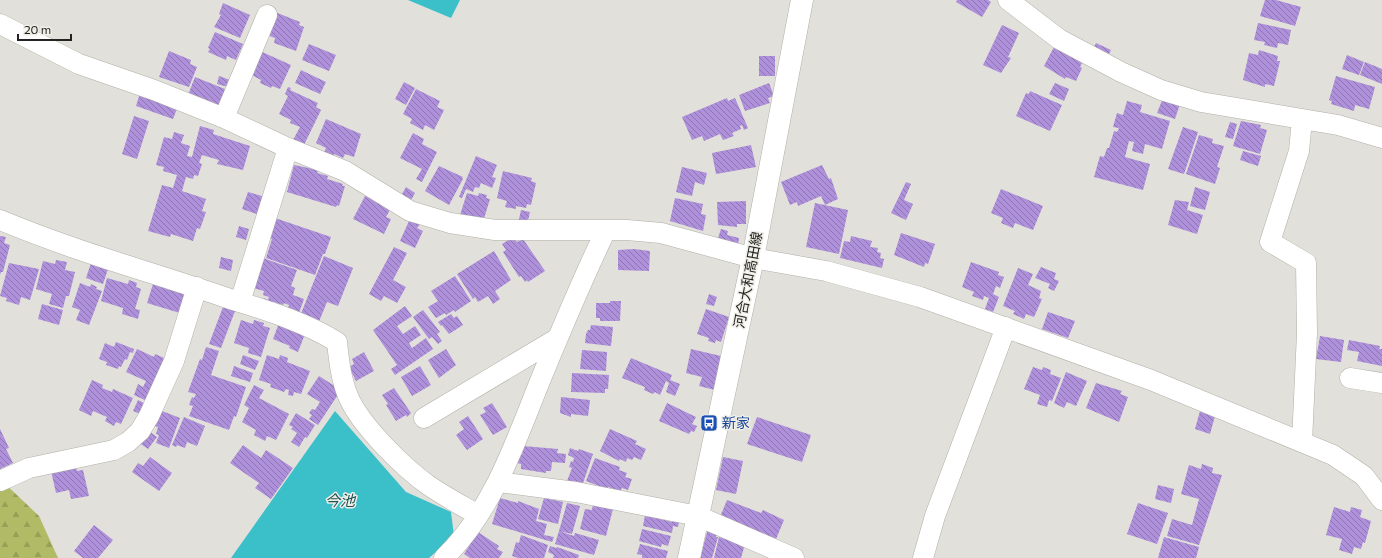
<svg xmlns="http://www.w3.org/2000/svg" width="1382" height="558" font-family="Commissioner,'Noto Sans JP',sans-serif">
	<defs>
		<pattern id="forest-firs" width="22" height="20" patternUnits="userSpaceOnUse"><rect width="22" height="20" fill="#b1bb65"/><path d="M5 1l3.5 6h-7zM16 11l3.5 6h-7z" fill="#98a057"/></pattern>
		<pattern id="building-back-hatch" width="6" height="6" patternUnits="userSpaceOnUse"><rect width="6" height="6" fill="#ae90db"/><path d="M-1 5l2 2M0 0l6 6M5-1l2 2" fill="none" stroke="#8d75b1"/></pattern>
	</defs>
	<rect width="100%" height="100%" fill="#e2e0da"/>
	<path fill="url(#forest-firs)" d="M0,479L39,516L58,558H0Z"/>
	<path fill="#3bbfc9" d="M408,0H460L451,18Z
		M335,411L406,492L451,512L454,536L429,558H231Z"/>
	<path fill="url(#building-back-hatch)" d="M957,0H988L991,2L982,17L956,2Z
		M1265,0H1276L1301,7L1295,26L1260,16Z
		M223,3L250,15L240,38L214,27L221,15L219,14Z
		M275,12L300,22L299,25L304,27L296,51L274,43L275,38L267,35Z
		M1258,23L1291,30L1288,45L1278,43L1277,48L1264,45L1265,42L1254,40Z
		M1002,25L1019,33L1008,57L1011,58L1001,73L983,65Z
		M215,32L243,44L236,60L227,56L226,60L208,52L210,49L208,48Z
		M1096,43L1111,50L1108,56L1093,49Z
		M309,44L336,55L329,71L302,60Z
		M1054,47L1082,63L1080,67L1082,68L1076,81L1066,77L1065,79L1044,66Z
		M1259,50L1278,56L1277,61H1280L1274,86L1265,84V87L1243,80L1249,53L1258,55Z
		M169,51L191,60L190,64L197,67L189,87L159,77Z
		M260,51L291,65L280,89L272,86L271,88L260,83L261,80L250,74Z
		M1347,55L1364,62L1359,75L1342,69Z
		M759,56H775V76H759Z
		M1365,62L1382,69V84L1360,75Z
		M301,70L326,82L320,94L295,83Z
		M219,76L230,80L228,87L217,84Z
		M1336,76L1375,87L1369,109L1355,105L1354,111L1331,104L1332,101L1329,100Z
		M195,77L225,89L222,97L226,99L223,107L188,95Z
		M404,82L415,88L406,105L395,99Z
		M769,83L774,96L768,98L770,103L745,111L739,95Z
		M1055,83L1069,89L1064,101L1049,94Z
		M288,87L291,88L290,90L318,103L316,107L321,110L302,149L292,142L300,127L290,123L291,120L279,114L288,96L285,94Z
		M416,89L440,101L437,107L444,110L434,130L425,125L423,130L410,123L412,119L403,114Z
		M1030,91L1062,105L1050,131L1016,116L1026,93L1029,94Z
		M140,93L178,106L173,119L136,106Z
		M727,98L728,101L735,98L748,128L744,130L742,125L740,126L741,129L732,133L734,136L723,140L720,134L704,141L702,136L692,140L682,117Z
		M1163,98L1180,104L1175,119L1157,113Z
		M1127,101L1142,105L1140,112L1170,121L1162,149L1145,144L1143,154L1132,151L1134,142L1129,141L1125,157L1150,164L1143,190L1094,177L1100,156L1104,157L1107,148H1109L1114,131L1117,132L1119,128L1113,127L1117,113L1123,115Z
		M134,116L149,121L137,159L122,154Z
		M326,119L361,134L354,157L345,154L343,158L334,154L333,157L324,153L326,148L316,143Z
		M1241,121L1261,125L1260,128L1267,130L1260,154L1233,146Z
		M1230,122L1237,124L1233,139L1225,137Z
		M200,126L214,130L213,134L250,146L243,170L217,164L219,160L202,155L199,163L202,164L198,176L194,175L193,179L186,177L182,191L206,199L202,211L206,212L200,229L197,228L193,241L171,234L170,237L148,231L162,185L173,188L177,175L163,171L164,167L156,165L164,137L172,139L174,132L184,135L181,143L190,146L187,156L192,157Z
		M1183,127L1198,132L1184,174L1168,169Z
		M413,133L424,139L422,144L437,152L422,182L416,179L422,169L400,158Z
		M1199,135L1213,139L1212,143L1224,146L1217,167L1220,168L1215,184L1186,174Z
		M751,145L756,167L716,174L712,153Z
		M1243,151L1261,156L1258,166L1240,160Z
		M476,156L497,165L492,177L496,178L492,188L481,183L479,188L475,187L473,192L466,189L462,198L459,197Z
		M294,165L318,170L317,173L328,176L327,179L343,184L342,186H345L339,206L337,205L336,207L287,192Z
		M822,165L829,179L831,178L838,199L825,205L821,196L798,206L797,202L790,205L781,182Z
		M439,166L463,177L462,178L463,179L449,205L425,191Z
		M682,167L707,173L704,185L695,182L692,196L676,192Z
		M503,171L532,178L531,181L536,183L531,205L527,204L526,208L516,206V209L505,207L507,201L497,198Z
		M906,182L911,184L904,200L913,204L906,220L891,213Z
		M406,187L415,193L410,202L401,196Z
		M1195,187L1210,192L1205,210L1190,206Z
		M1001,189L1043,206L1033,230L1015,223L1013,228L1001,223L1003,218L991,213Z
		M248,192L265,197L260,215L242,209Z
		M467,193L478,196L479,193L487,195L486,198L490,199L482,225L460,215Z
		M365,196L391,208L386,217L391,219L384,234L353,219Z
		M675,198L703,204L701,214L706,215L703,231L670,221Z
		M1175,200L1189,202L1187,210L1203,215L1197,234L1168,225Z
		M746,201V224H737V227L718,225L717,202Z
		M815,203L848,210L839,254L806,247Z
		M521,210L530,212L527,225L518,224Z
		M272,217L331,237L325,254H323L315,275L266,258L272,239L266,237Z
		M409,221L420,224L417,228L423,231L415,248L400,241Z
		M239,226L249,229L246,240L236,237Z
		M721,229L728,231L727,235L739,238L738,245L717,241Z
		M901,233L935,244L928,264L925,263L924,267L894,255Z
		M0,236L6,237L4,243L10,245L3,272H1L0,275Z
		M851,236L872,241L870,247L878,248L877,252L881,253L880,258L884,259L882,268L840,258L844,241L850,242Z
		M513,237L517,242L523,239L545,271L528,282L527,280L525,282L521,276L519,277L503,252L506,250L502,244Z
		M394,247L407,253L393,280L406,287L397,303L384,296L381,301L369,294Z
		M634,249L650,251L649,271L618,270V250Z
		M494,251L511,280L495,291L500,299L493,304L488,296L478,302L475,297L473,299L457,274Z
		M324,256L353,268L338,306L327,302L318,324L300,316Z
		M221,257L233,260L231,271L219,268Z
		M260,257L297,270L291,286L295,288L293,295L304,299L298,316L287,312L289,305L284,303L283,305L274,302L272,306L262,302L264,298L268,300L269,297L263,295L264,291L250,287Z
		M56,260L67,262L65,270L75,272L69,296H66L63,308L49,304L52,294L36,289L43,261L55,264Z
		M971,262L999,272L998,275L1004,277L1000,288L996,286L993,294L999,297L993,312L985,309L989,298L984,296L983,300L972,296L974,292L962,287Z
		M9,263L39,269L30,300L21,297L19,305L6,301L7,298L0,296Z
		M91,263L108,269L103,284L86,278Z
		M1041,267L1056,273L1054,279L1059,281L1054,291L1048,288L1050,284L1035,278Z
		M1018,268L1033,274L1028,285L1041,291L1039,298L1042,299L1034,317L1026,314L1024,319L1013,314L1015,311L1003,306Z
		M455,276L471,301L455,312L454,310L446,315L445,313L436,318L428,307L438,301L431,291Z
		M107,278L128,284L129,280L137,283L136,287L141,289L135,309L140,310L138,319L122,314L123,308L101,301Z
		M80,283L90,287L91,284L97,287L96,289L102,291L89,325L76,320L80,310L72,307Z
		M153,284L189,294L183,314L147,303Z
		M709,294L717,297L714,306L706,304Z
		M610,301H621L620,321H600V318H596V303H610Z
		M42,304L63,310L59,325L38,319Z
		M405,306L412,316L397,326L403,334L415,326L421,335L409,343L412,348L426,338L433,349L395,375L391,369L397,365L373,330Z
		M223,307L235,311L221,348L209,344Z
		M706,309L729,317L721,342L716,340L715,343L708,341L709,338L697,334Z
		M423,310L440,332L437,334L442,341L438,344L432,337L429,339L413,317Z
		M1048,312L1075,321L1068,338L1042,329Z
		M451,314L454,318L457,316L463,325L449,334L442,325L441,326L438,322Z
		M241,320L253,324L254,320L264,323L263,326L270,328L261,357L248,353L249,348L234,343Z
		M279,323L305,334L298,352L289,348L290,346L273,339Z
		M591,325L613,327L611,346L585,343L586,334L588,330H590Z
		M1320,336L1344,340L1341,362L1316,359Z
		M1349,340L1380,346L1379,349H1382V366L1357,361L1359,352L1347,350Z
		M116,342L134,349L133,353L130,352L127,360L125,359L121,367L119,366L118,369L106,365L107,362L99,359L105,343L114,347Z
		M206,347L219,351L211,375L246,387L236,417L234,416L229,430L189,416L193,406L189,405L192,397L194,398L196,394L188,392L200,359L202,360Z
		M137,349L154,357L155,354L164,358L163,360L166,361L149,402L134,395L138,384L143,387L146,381L126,372Z
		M446,349L456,365L439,378L428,360Z
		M691,349L721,356L715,390L699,386L702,377L686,373Z
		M582,350L607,352L606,371L580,369Z
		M364,352L374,371L356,381L349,367L354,364L352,359Z
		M243,355L259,361L255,370L240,364Z
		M267,355L279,359L280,355L288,358L287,362L310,371L301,394L294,392L293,396L288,395L289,390L286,389L284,392L270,387L271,384L259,380Z
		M631,358L672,375L670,380L680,384L675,396L666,392L669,383L666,381L660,395L655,392L653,394L644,390L645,387L622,378Z
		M234,366L253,373L250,382L231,376Z
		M420,366L431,385L412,396L401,377Z
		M1033,367L1042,370L1043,367L1051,370L1050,374L1061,378L1052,401L1049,400L1047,407L1037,404L1040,395L1024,389Z
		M1066,372L1087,381L1076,406L1067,402L1064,408L1054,403Z
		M572,373L609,375L608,389H605V393L571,392Z
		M319,376L341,390L318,425L309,419L312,415L309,413L312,409L315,410L320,402L307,394Z
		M92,380L103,385L102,388L112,392L113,389L133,398L121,424L116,422L114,426L105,421L107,417L93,411L91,416L79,410Z
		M1096,383L1122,391L1120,394L1128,397L1119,422L1086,408Z
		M254,385L264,390L259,398L289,414L276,440L267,436L265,441L254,435L256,430L242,422L249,408L244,405Z
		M394,388L411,413L407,417L406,415L396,421L386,405L388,404L382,395Z
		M561,397L590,400L588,416L571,414V417L560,413Z
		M138,400L148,405L143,415L133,411Z
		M492,403L507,427L493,435L480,415L486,412L483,408Z
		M667,403L696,417L692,424L697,426L694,432L691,431L689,434L659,421Z
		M157,409L180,418L169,448L156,443L159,435L156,434L158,427L151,425Z
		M1200,411L1215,416L1210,434L1195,429Z
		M296,413L315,425L307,438L305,437L299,447L291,442L297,433L291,429L293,427L289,425Z
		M468,416L483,439L467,450L456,435L464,429L459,422Z
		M184,417L205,426L197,446L187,442L185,448L177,445L176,447L172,445Z
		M757,417L811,435L802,462L747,444Z
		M0,429L9,448L6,449L13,463L0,469Z
		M146,429L157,437L148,449L138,442Z
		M610,429L637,441L635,444L646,449L641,460L634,457L632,460L627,458L626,462L620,459L619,461L600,451Z
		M243,445L261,458L266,450L293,468L271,499L255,488L259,483L230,463Z
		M523,446L558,449L557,453L566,454L565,463L552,462L551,471H546V473L521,469V464L517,463V455H522Z
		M570,448L578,451L579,449L593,454L582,486L567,481L572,468L569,467L571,461L573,462L574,458L568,455Z
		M150,457L172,473L159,491L132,472L138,463L143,466Z
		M723,457L743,461L736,494L716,490Z
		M595,458L620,467L619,470L627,473L625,477L632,479L628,490L622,488L620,491L608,487L607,489L586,481Z
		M1202,464L1213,468L1212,473L1222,475L1199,545L1167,536L1172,519L1192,525L1199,499L1181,494L1189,465L1201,469Z
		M76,466L77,471L83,470L89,496L71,499L69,490L56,493L51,471Z
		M1158,485L1174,489L1171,503L1155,499Z
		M500,498L518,503V501L539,509L536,521L547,524L544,535L554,537L552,542L492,524Z
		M544,498L563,502L558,524L538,519Z
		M727,500L761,513L763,510L784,520L776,539L720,517Z
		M567,503L580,506L572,534L559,531Z
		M1138,503L1168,513L1157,544L1127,534Z
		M593,504L613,509L606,536L580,529L585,509L592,510Z
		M1334,507L1350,512L1351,507L1362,510L1360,517L1371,521L1365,543L1363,542L1361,549L1354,547L1352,554L1339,550L1342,539L1326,535Z
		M645,515L672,522V520L679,522L678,527L673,526L672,533L643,526Z
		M94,525L113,540L98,558H83L74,551Z
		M709,525L718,527L716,537H718L712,558H700Z
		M642,529L671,536L668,546L662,544L661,547L639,541Z
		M559,531L574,536L575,533L599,540L594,555L555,544Z
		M478,532L499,546L497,549L503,552L499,558H470L464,554Z
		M521,535L548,545L544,558H518L512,556L516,542L519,543Z
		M719,537L745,544L741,558H714Z
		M1164,537L1199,547L1196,558H1158Z
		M640,544L668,551L666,558H642V555L637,554Z
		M550,546L556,548L557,547L579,555L578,558H553L554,555L548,552Z"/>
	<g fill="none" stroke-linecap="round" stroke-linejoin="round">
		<g stroke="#b0afa8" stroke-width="21">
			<path id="street" d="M1008,0L1059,39L1121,72L1161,90L1201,102L1338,125L1382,138
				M0,24L79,64L154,90L224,118L288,148L345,171L410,211L450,223L495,230H627L661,233L753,258L826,271L920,297L1151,380L1333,455L1364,476L1382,500
				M224,118L267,15
				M1302,119L1299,151L1270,242L1306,263L1307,333L1302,442
				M0,220C74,251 151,272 227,298C265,310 303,321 337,342C339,361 341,379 348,396C360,425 403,467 428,485C444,496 461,505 478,515
				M240,302L288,148
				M1350,378L1382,383
				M424,418L558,338
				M0,481L29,468L114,450L128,442L140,431L149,416L174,361L197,287
				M498,482L576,492L698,516L794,558
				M444,558C493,510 515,443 540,381C561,330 582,280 606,230
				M923,558L935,516L1006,327"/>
		</g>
		<g stroke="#b0afa8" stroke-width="23">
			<path id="secondary" d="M689,558L753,258L802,0"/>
		</g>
		<use href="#street" stroke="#fff" stroke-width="20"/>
		<use href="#secondary" stroke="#fff" stroke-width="22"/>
	</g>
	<defs>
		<g id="bus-square" transform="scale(0.9)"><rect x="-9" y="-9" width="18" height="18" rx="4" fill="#1a4fb4" stroke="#efeee7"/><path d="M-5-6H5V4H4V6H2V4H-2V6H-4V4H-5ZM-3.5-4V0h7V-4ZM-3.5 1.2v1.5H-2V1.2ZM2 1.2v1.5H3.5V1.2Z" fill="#fff"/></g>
	</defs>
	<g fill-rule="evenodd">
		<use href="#bus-square" x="709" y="423"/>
	</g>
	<g text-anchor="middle" stroke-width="3" stroke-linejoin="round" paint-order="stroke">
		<g font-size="14" fill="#242321" stroke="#efeee7">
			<text transform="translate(748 280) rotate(-79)" y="5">河合大和高田線</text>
		</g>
		<g font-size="14" fill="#164399" stroke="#efeee7" text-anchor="start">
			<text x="722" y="428">新家</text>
		</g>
		<g font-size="15" font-style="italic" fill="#1b5155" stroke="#efeee7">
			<text x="340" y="506">今池</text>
		</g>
	</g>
	<path d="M18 34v6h53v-6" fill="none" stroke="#242321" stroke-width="2"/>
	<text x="24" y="34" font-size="12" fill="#242321" stroke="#efeee7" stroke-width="3" paint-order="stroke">20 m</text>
</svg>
